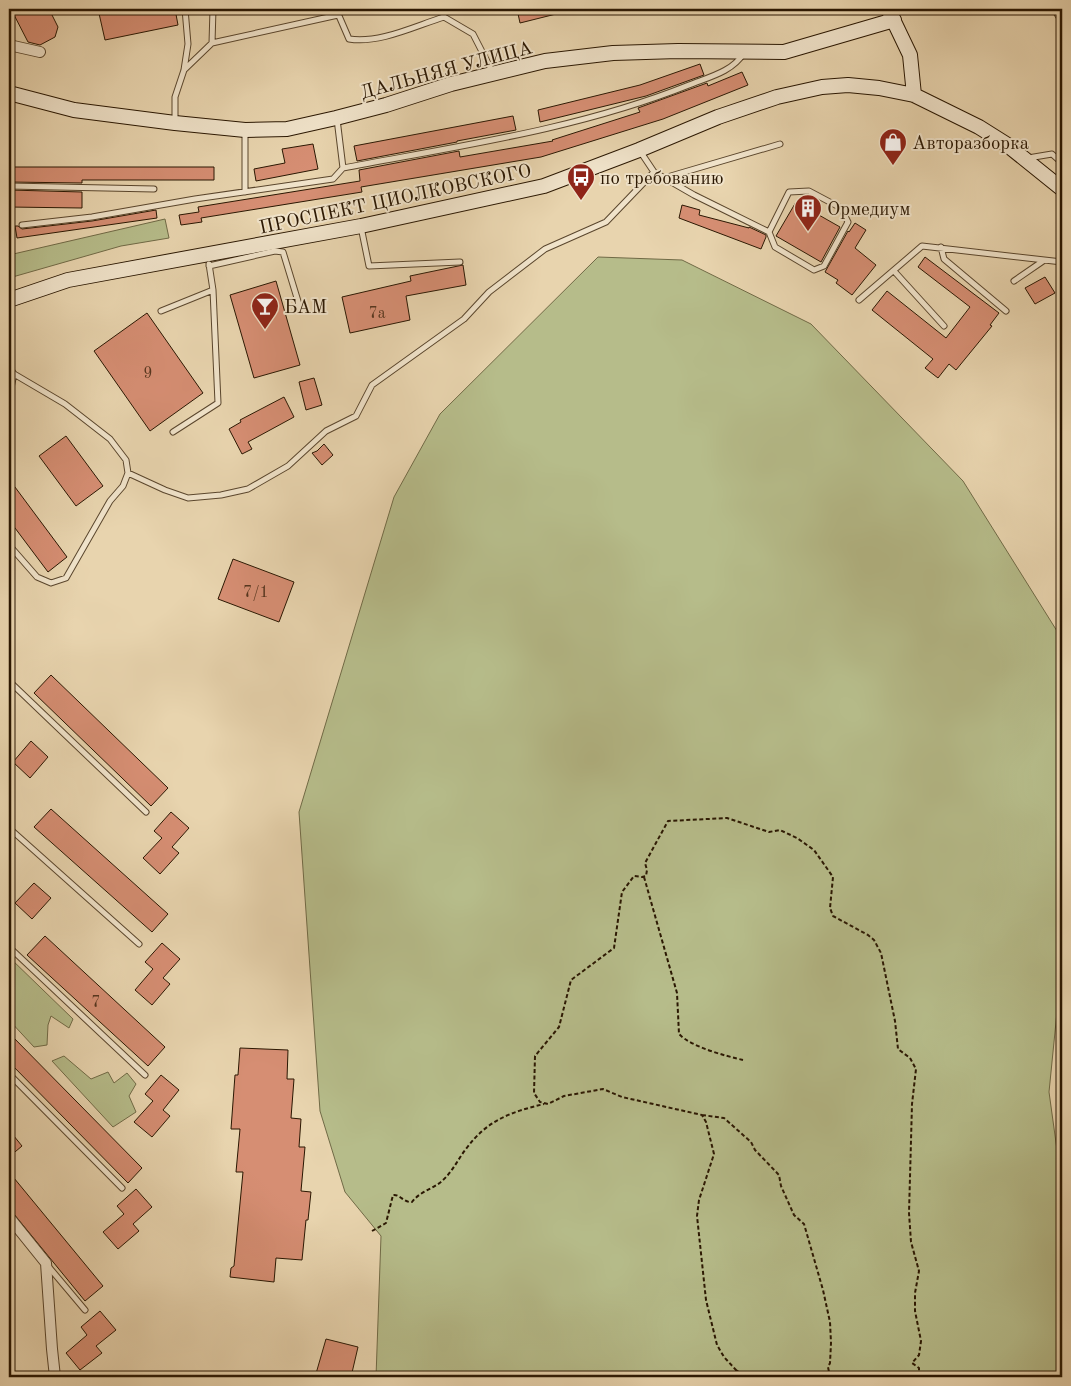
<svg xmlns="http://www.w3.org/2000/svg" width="1071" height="1386" font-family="'Old Standard TT',serif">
	<rect width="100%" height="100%" fill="#e8d4ae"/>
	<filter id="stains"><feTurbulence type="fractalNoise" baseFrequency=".004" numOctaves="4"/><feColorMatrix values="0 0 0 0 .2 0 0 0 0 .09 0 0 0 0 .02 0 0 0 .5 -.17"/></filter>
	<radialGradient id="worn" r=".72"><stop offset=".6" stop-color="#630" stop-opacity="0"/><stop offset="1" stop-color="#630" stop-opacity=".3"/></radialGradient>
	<path fill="#b6bc8a" stroke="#706a46" d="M165,219L169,238L121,246L9,278V255Z
		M598,257L682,260L811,324L963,481L1062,639V962L1049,1092L1062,1186V1377H376L381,1236L345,1192L320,1111L299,812L394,497L440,414Z
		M9,957L73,1019L69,1028L51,1016L48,1025L47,1045L34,1047L9,1020Z
		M64,1056L91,1079L108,1072L114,1083L127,1073L136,1084L129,1096L136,1112L113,1127L52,1061Z"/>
	<path fill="#d68e73" stroke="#2a1702" d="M11,9H49L58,27L55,37L40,45L28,42Z
		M98,9H175L178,25L105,40Z
		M517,9H564V12L520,23Z
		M700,64L704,75L646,96L540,122L538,110L640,85Z
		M742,72L748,85L663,119L541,157L361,187L362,192L201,218L202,222L181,225L179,215L199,212L198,207L360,181L359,170L459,151L460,157L553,141L552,140L640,112L638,108L707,83L708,86Z
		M513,116L516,130L457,141V142L357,161L354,146Z
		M313,144L318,169L256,181L254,169L285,163L282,149Z
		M9,167H214V180H82V183L9,182Z
		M9,190L82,192V208L9,207Z
		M796,202L840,227L821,262L776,236Z
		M682,205L700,210L699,215L749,228V227L766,235V237L761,249L679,218Z
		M156,210L157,218L17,238L15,226H18L22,229L92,221Z
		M855,223L866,230L855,248L876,265L852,295L836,283L838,280L825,272L848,231L849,232Z
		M925,257L999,313L990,325L992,326L956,370L949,364L938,378L925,368L933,359L872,310L887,291L946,338L970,307L918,267Z
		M463,265L466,285L406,296L410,320L350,333L342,297L411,281L410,276Z
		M1045,277L1055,293L1035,304L1025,288Z
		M276,281L300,365L254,378L230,295Z
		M147,313L203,393L150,431L94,351Z
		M314,378L322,405L306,410L299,382Z
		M284,397L294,417L248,442L252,449L242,454L229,429L241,422L240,420Z
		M66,436L103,486L76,506L39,456Z
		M324,444L333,455L322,465L312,453L317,451Z
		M9,479L67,557L48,572L9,520Z
		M233,559L294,582L279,622L218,599Z
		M51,675L168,788L151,806L34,693Z
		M31,741L48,757L30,778L13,762Z
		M51,809L168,914L152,932L34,827Z
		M171,812L189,828L172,847L179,853L160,874L143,858L162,838L154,831Z
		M34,883L51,898L32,919L15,903Z
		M45,936L165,1047L148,1066L27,955Z
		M162,943L180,959L163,978L170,984L152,1005L135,990L153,969L145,962Z
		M9,1033L142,1168L128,1183L9,1062Z
		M240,1048L288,1050L287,1079H294L291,1118L301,1119L299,1147H305L301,1191L311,1192L308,1220H306L302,1260L276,1258L274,1282L230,1277L231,1268L234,1266L243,1172H236L240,1129H231L235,1075H238Z
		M161,1075L179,1090L163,1110L170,1116L152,1137L134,1122L153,1101L145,1094Z
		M9,1130L22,1146L9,1157Z
		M9,1172L103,1286L85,1301L9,1208Z
		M136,1189L152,1207L133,1224L139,1231L118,1249L103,1232L124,1214L117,1206Z
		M100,1311L116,1330L96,1346L102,1353L80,1370L66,1353L87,1335L81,1327Z
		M326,1339L358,1347L351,1377H315Z"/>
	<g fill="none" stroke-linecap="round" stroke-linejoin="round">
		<g stroke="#5a462d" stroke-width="7">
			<path id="lane" d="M336,9L349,39C379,44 415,26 444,17
				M443,9L444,17L473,34L493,73
				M1054,9L1062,22
				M212,43L213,9
				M184,70L212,43L338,15
				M337,119L343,168
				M175,123V97L184,70L188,44L185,9
				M245,130V192
				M640,151L654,172L694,195L769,232L775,247L814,270L824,266L848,222L841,208L809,191L789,192L769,232
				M1028,158L1052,154L1062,163
				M664,178L780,144
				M9,186L154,189
				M22,225L92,217L195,199L333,179L343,168C459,146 579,129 689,85C709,77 732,72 744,53
				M361,227L369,266L460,262
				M941,247L944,259L1006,311
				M209,266L275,251L283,252L301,311
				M894,271L944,326
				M1014,281L1043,261
				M859,300L922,246L1062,262
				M161,311L213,290L209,264
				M9,367L14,374L65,404L110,439L126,460L128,473L123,486L110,501L66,578L51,583L37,577L9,545
				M9,397L14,374
				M173,432L218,403L213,290
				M128,473L165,490L188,498L221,495L248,489L288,466L326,431L356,416L372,385L464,319L489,292L545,249L606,222L654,172
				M9,681L146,812
				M9,828L139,944
				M9,947L145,1075
				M9,1074L122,1188
				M48,1266L85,1310"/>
		</g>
		<g stroke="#5a462d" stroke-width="12">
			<path id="street" d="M9,45L40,52
				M9,1217L46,1263L52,1349L55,1377"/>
		</g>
		<g stroke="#2a1702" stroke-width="16">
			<path id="secondary" d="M888,9L910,55L914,95
				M9,93L74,110L175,123L245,130L287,129L336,118L386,105L451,84L545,61L613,53L678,51L784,52L894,20
				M9,300L68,280L361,226L544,186L639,150L718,117L777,97L822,87L848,85L879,88L914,95L979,127L1006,144L1062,189"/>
		</g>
		<path stroke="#2a1702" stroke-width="2" stroke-dasharray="4 2.5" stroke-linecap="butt" d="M644,877L677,993L679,1034C691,1047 726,1056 743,1060
			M702,1115L724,1118L751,1142L755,1150L779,1175L781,1186L794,1215L804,1224L823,1290L830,1322L831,1343L830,1363L828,1367L830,1377
			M372,1231L386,1223L393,1195C400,1194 404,1203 412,1202C420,1191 434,1189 443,1180C453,1171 458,1159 466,1149C487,1120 511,1112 544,1104
			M736,1370L746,1377
			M738,1377L736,1370L724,1357L717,1345L706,1300L697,1216L699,1200L714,1154L706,1122L702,1115L622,1097L603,1089L564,1096L548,1104L540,1102L534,1093L535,1056L559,1027L571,980L614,948L622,892L634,876L642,877L646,876L647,870L645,863L668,821L727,818L769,832L780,830L797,838L814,850L833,877L830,908L833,916L868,935L874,940L881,953L895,1021L898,1049L910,1058L916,1069L912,1104L909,1213L911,1242L919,1271L915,1293V1311L921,1341L919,1355L912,1363L919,1368V1377"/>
		<use href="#lane" stroke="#f0e3ca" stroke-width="5"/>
		<use href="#street" stroke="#f0e3ca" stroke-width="10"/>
		<use href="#secondary" stroke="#f0e3ca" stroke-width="14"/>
	</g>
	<defs>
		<g id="shop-pin" transform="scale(1.4375)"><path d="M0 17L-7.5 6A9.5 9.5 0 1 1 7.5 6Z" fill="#8f2418" stroke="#f0e3ca"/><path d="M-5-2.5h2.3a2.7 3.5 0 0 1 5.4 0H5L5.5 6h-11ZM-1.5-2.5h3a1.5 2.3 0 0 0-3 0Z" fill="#fff"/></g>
		<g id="bus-pin" transform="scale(1.4375)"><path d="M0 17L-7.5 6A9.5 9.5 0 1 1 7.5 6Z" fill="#8f2418" stroke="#f0e3ca"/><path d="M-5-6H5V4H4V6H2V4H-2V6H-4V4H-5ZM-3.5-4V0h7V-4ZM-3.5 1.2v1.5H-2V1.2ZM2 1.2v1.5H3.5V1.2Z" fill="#fff"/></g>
		<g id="building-pin" transform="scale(1.4375)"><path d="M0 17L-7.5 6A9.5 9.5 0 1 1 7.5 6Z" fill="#8f2418" stroke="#f0e3ca"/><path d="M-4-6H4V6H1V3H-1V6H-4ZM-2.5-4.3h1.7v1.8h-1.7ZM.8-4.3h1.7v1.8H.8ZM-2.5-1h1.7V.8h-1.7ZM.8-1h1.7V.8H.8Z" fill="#fff"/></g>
		<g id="bar-pin" transform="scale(1.4375)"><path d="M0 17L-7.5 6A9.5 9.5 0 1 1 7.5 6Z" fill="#8f2418" stroke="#f0e3ca"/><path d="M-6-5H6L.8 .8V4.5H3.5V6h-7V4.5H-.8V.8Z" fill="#fff"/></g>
	</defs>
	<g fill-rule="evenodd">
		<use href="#shop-pin" x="893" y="142"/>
		<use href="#bus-pin" x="581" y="177"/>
		<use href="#building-pin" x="808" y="208"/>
		<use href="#bar-pin" x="265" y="306"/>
	</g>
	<g text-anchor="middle" stroke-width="4" stroke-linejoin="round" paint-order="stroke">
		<g font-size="16" fill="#55351e">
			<text x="377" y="318">7а</text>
			<text x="148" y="378">9</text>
			<text x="256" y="597">7/1</text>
			<text x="96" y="1007">7</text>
		</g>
		<g font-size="19" fill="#2a1702" stroke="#f0e3ca">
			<text transform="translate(446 69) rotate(-15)" y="7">ДАЛЬНЯЯ УЛИЦА</text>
			<text transform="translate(395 198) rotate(-12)" y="7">ПРОСПЕКТ ЦИОЛКОВСКОГО</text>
		</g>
		<g font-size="19" fill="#2a1702" stroke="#f0e3ca" text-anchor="start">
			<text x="912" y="149">Авторазборка</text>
			<text x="600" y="184">по требованию</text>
			<text x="827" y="215">Ормедиум</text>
			<text x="284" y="313">БАМ</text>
		</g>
	</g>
	<rect width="1071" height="1386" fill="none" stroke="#e8d4ae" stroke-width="30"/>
	<rect x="10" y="10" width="1051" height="1366" fill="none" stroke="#2a1702" stroke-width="2.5"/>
	<rect x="15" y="15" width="1041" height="1356" fill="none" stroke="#2a1702"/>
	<rect width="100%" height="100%" filter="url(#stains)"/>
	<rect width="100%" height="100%" fill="url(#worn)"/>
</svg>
